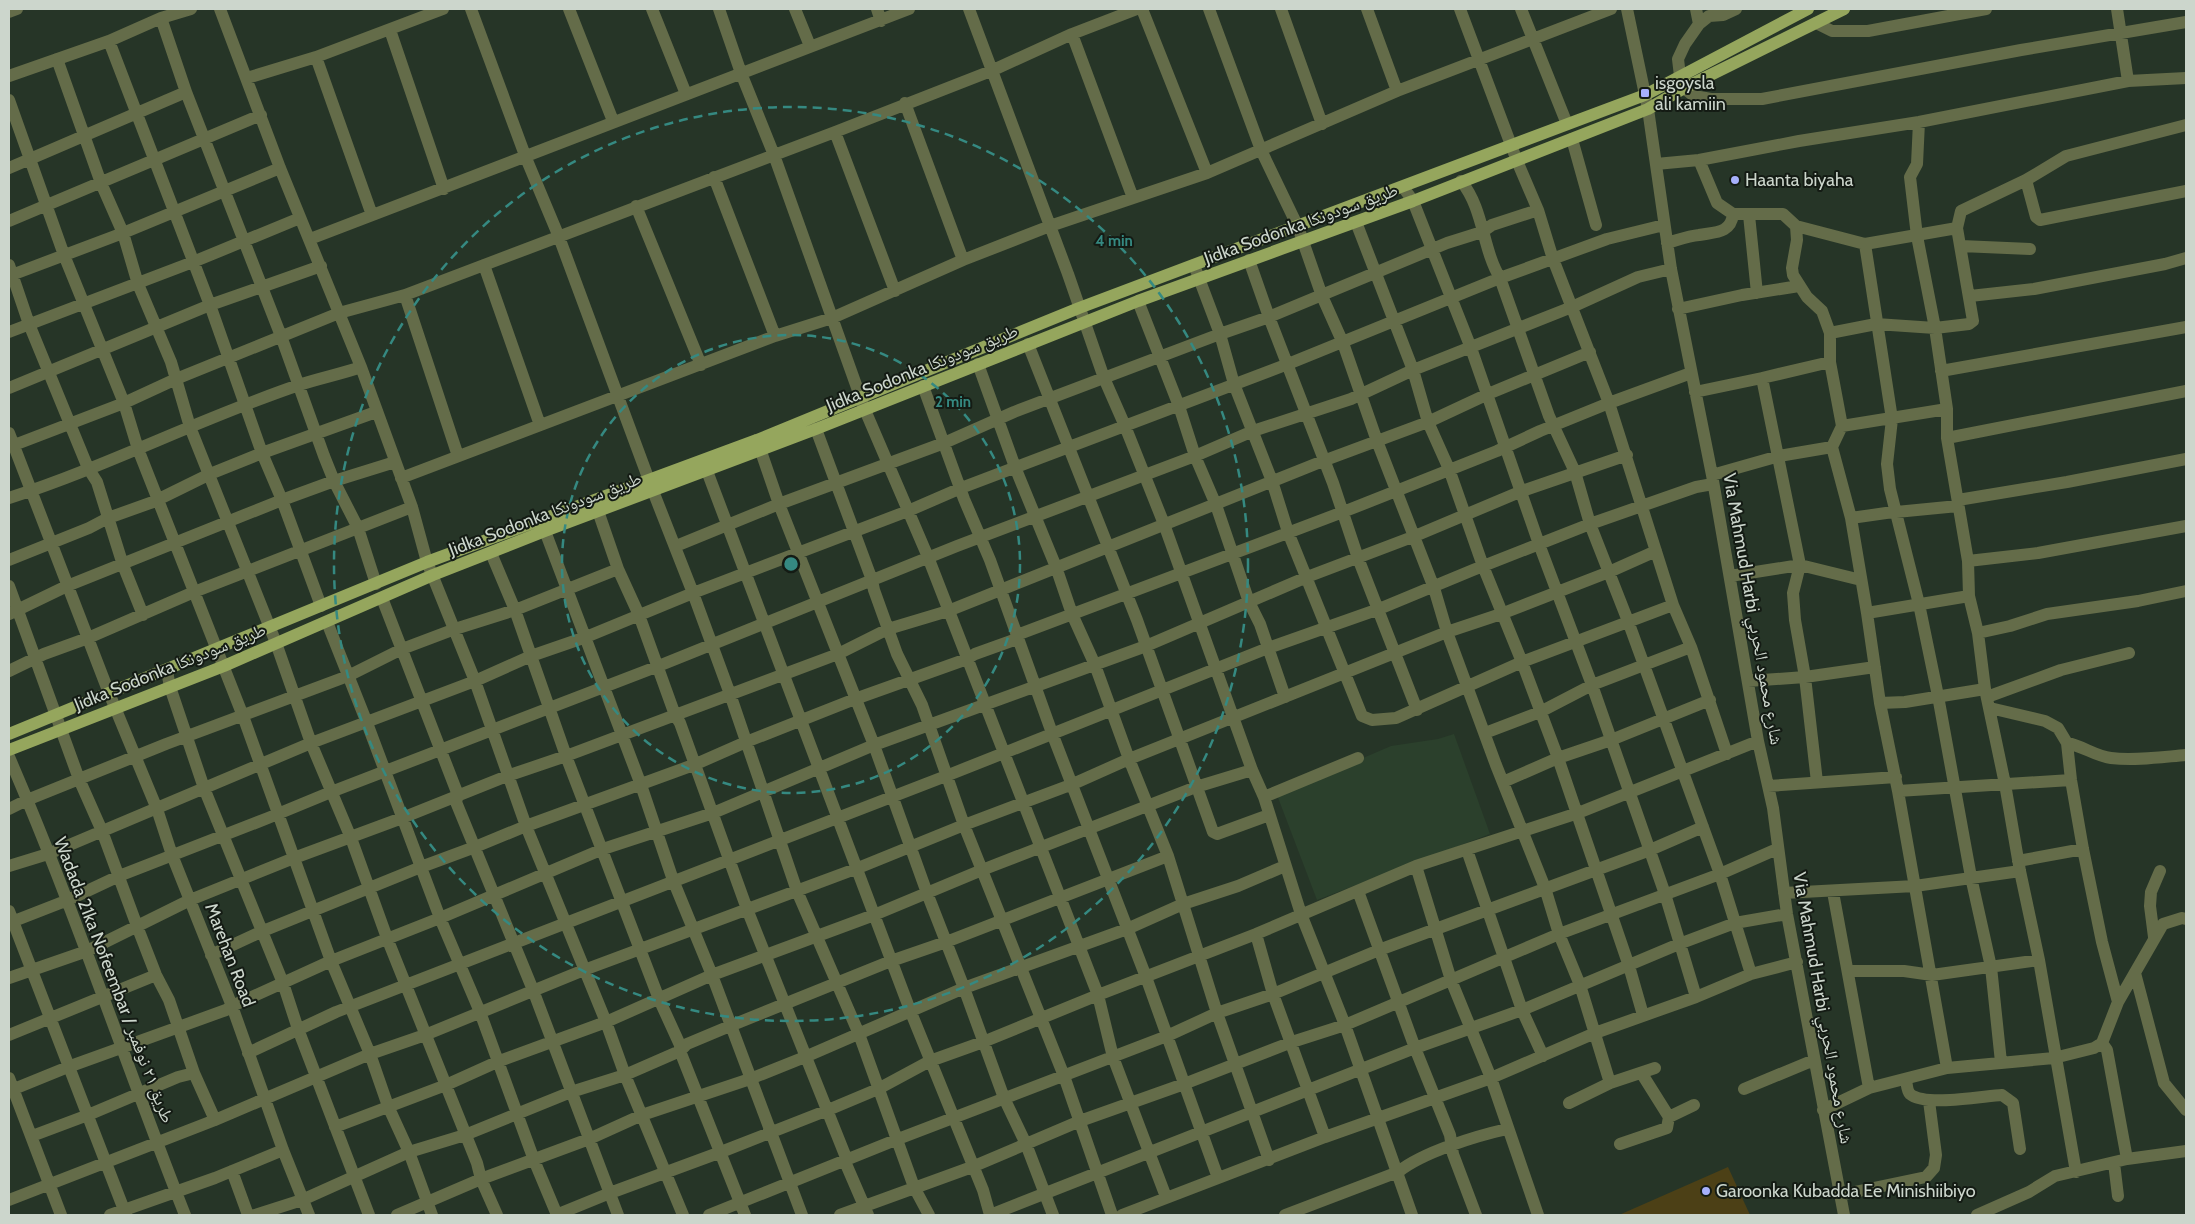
<svg xmlns="http://www.w3.org/2000/svg" width="2195" height="1224" font-family="Cabin,'Noto Naskh Arabic',sans-serif">
	<rect width="100%" height="100%" fill="#263527"/>
	<path fill="#2b402c" d="M1454,734L1490,834L1317,900L1277,795L1391,746L1438,739Z"/>
	<path fill="#4c4016" d="M1728,1167L1750,1215H1619Z"/>
	<g fill="none" stroke-linecap="round" stroke-linejoin="round">
		<path stroke="#646c49" stroke-width="12" d="M220,9L280,168L361,367L412,507L427,562L475,681L526,826L606,1022L625,1075L683,1215
			M471,9L526,158L559,237L653,491L693,593L730,694L797,891L859,1034L914,1187L929,1215
			M569,9L613,121
			M652,9L686,94
			M719,9L741,73L774,155L865,410L928,557L1079,946L1098,995L1113,1057L1166,1197
			M795,9L810,46
			M877,9L881,21
			M969,9L1068,274L1104,378L1125,426L1164,524L1252,770L1264,797L1301,914L1345,1025L1412,1215
			M1142,9L1207,173
			M1209,9L1261,150L1298,227L1322,296L1343,343L1377,441L1434,588L1447,632L1496,765L1545,888L1559,934L1580,985L1610,1083
			M1281,9L1322,124
			M1367,9L1397,91
			M1460,9L1517,161L1538,210L1553,259L1609,403L1673,605L1691,647L1727,754
			M1521,9L1567,124
			M1627,9L1648,109L1671,269L1712,475L1758,741L1773,808L1787,914L1844,1215
			M1696,9L1699,24
			M2117,9L2128,81
			M9,12L17,9
			M161,18L186,92L281,336L324,456L334,481L358,528L376,584
			M1816,23L1832,31H1868L1986,9
			M390,30L444,189
			M1072,34L1133,198
			M109,41L210,305L262,453L282,500L321,606
			M316,57L372,215
			M57,59L101,183L123,233L138,284L171,362L190,427L276,643L311,743L351,838L387,938L477,1163L481,1179L497,1215
			M9,76L109,41L161,18L191,9
			M1680,76L1678,59L1685,44L1699,24L1709,16L1723,15L1736,9
			M247,78L316,57L443,9
			M1684,88L1694,96L1711,99H1762L2021,50L2186,22
			M9,100L64,255L124,403L138,449L243,716L331,961L370,1054L388,1106L409,1152L432,1215
			M905,103L963,260
			M1919,122L1917,164L1910,177L1917,236L1935,328L1947,409V438L1968,561L1969,596L1978,633L1985,689L2005,784L2020,871L2039,960L2076,1172
			M835,132L895,291
			M1572,139L1596,225
			M1699,160L1717,203L1733,214
			M1656,164L1699,160L1799,141L1919,122L2128,81L2186,78
			M9,168L186,92
			M714,177L775,336
			M2026,180L2036,217L2040,220L2186,191
			M1461,181C1484,209 1482,248 1500,278L1549,416L1575,472L1590,524L1628,621L1720,874L1751,974
			M1403,187L1413,201L1471,348L1539,544L1592,685L1665,894L1696,997
			M636,206L701,365
			M1749,215L1757,293
			M9,221L261,115
			M1356,222L1413,370L1428,422L1449,469L1483,566L1522,662L1558,758L1629,966L1643,1015
			M1796,226L1797,240L1792,268L1793,275L1807,297L1822,311L1830,333V362L1842,426L1832,447L1851,518L1867,613L1880,703L1898,791L1947,1068
			M310,239L909,9
			M1667,243C1678,240 1688,236 1699,235C1714,232 1731,234 1733,214H1783L1796,226L1865,244L1957,228L1961,211L2026,180L2066,156L2186,125
			M1865,244L1892,419L1887,464L1890,489L1919,604L1938,696L1971,877L1991,967L2001,1062
			M1961,246L2030,249
			M1249,260L1269,317L1333,483L1358,558L1417,710
			M9,265L29,324L88,468L97,482L123,565L143,615
			M484,265L540,425
			M1194,265L1220,334L1234,384L1272,481L1288,532L1362,716L1372,720L1396,718L1522,662L1673,605
			M9,276L123,233L280,168
			M405,295L458,456
			M1970,296L2034,289L2165,264L2186,258
			M1138,301L1179,406L1195,456L1216,505L1249,602L1260,624L1285,697
			M1678,309L1742,295L1799,286
			M9,332L193,262L300,218
			M1830,333L1876,324L1935,328L1969,324L1973,321L1957,228
			M1028,344L1137,620L1213,832L1217,834L1269,815
			M978,364L1015,467L1056,567L1072,614L1095,665L1129,759L1168,856L1217,1013L1269,1160
			M1941,371L2186,327
			M1762,378L1830,362
			M923,386L964,499L990,560L1052,733L1146,977L1218,1178
			M9,388L210,305L321,266
			M1695,392L1762,378L1800,565L1793,593L1795,620L1805,677L1817,782
			M1842,426L1947,409
			M816,429L872,580L874,590L897,654L922,705L964,825L1064,1076L1112,1215
			M9,433L109,693L157,809L172,855L232,1006L283,1150L309,1215
			M1947,438L2186,391
			M757,440L779,504L874,745L927,893L964,988L1004,1098L1026,1144L1053,1215
			M9,447L124,403L176,379L339,313L405,295L835,132L991,71L1072,34L1137,9
			M707,471L910,1010L983,1190L990,1215
			M1712,475L1779,456L1832,447
			M401,478L775,336L832,318L963,260L1050,226L1207,173L1397,91L1611,9
			M9,498C108,466 201,418 299,385C320,378 341,374 361,367
			M1958,500L2067,482L2186,459
			M598,511L618,569L639,615L675,715L680,723L747,909L847,1160L846,1164L868,1215
			M1851,518L1886,513L1958,506
			M545,531L641,785L673,880L712,975L802,1215
			M676,546L779,504L944,443L1014,412L1220,334L1269,317L1447,243L1482,232L1492,225L1538,210
			M491,553L515,610L566,756L659,999L680,1045V1051L745,1215
			M9,560L89,528L108,518L153,502L210,474L262,453L376,412
			M1968,561L2038,553L2186,526
			M1730,576L1800,565L1861,580
			M9,586L79,779L102,831L137,926L156,975L169,1000L194,1073L215,1120
			M382,598L458,795L456,802L533,990L618,1215
			M1867,613L1969,596
			M9,614L67,586L282,500L334,481L395,462
			M327,622L367,723L440,918L480,1012L534,1160L557,1215
			M1978,633L2010,626L2047,614L2138,601L2186,591
			M9,671L44,654L88,638L194,592L412,507
			M167,671L170,687L204,788L283,983L298,1029L369,1215
			M1748,681L1805,677L1875,667
			M1987,697L2061,670L2129,653
			M1880,703L1905,702L1985,689
			M1990,708L2045,721L2058,728L2067,743L2071,780L2083,849L2102,942L2118,1002
			M1485,733L1540,712L1592,685L1691,647
			M2067,743C2083,746 2095,756 2111,758C2135,761 2162,757 2186,755
			M9,757C74,907 125,1063 185,1215
			M1503,782L1558,758L1611,740L1710,700
			M1768,786L1896,777
			M1898,791L2071,780
			M1264,797L1358,758
			M9,809L27,800L166,744L348,676L402,649L455,629L515,610L618,569
			M1467,850L1522,1010L1543,1056
			M2018,861L2083,849
			M9,866L48,854L311,743L475,681L531,656L586,637L693,593L908,511L961,488L1288,364L1500,278L1607,239L1664,225
			M1416,866L1451,980L1491,1078L1538,1215
			M1358,891L1415,1048L1450,1135L1453,1154L1476,1215
			M1833,892L1869,1088
			M1784,893L1915,886L2020,871
			M9,911L126,1215
			M9,923L68,900L119,876L268,818L331,792L656,667L957,546L1195,456L1253,431L1351,399L1413,370L1572,307L1638,277L1671,269
			M1256,934L1273,994L1325,1137
			M2154,937L2150,906L2151,892L2160,871
			M211,955L263,931L421,867L475,847L526,826L696,764L746,742L855,699L967,659L975,654L1014,640L1017,635L1343,512L1497,451L1540,431L1609,403L1691,373
			M1848,971H1904L1932,975L2039,960
			M2135,973L2164,1083L2186,1110
			M9,978L87,951L190,900L294,858L402,818L507,776L566,756L838,654L888,629L948,611L1323,461L1428,422L1488,394L1590,352
			M9,1035L156,975
			M2102,1043L2107,1050L2127,1159
			M248,1053L336,1012L946,776L1268,648L1379,609L1473,570L1590,524L1696,487L1713,484
			M1642,1074L1669,1117
			M9,1078L61,1215
			M1906,1080C1907,1085 1907,1091 1910,1094C1925,1107 1983,1096 2002,1095L2013,1103L2020,1149
			M1744,1089L1814,1060
			M9,1091L68,1067L226,1010L232,1006L331,961L440,918L603,849L713,813L874,745L1146,646L1307,577L1415,536L1522,491L1627,455
			M1569,1103L1610,1083L1655,1068
			M1823,1110L1869,1088L1947,1068L2054,1058L2094,1048L2102,1043L2118,1002L2163,924L2182,918L2186,919
			M335,1127L446,1085L497,1062L606,1022L712,975L874,915L982,870L1196,787L1252,770
			M32,1136L88,1115L178,1077L194,1073
			M1620,1144L1667,1128L1669,1117L1694,1105
			M2114,1163L2118,1196
			M232,1171L248,1215
			M1840,1195L1926,1177L1934,1168L1936,1155L1929,1101
			M9,1200L215,1120L370,1054L425,1035L584,970L858,868L964,825L1073,784L1129,759L1447,632L1501,614L1609,572L1656,551
			M110,1215L215,1178L283,1150
			M255,1215L302,1200L409,1152L465,1135L571,1092L625,1075L680,1051L687,1044L730,1026L891,961L946,942L1168,856
			M397,1215L481,1179L589,1139L642,1115L750,1079L805,1057L964,988L1127,929L1183,904L1238,886L1285,866
			M556,1215L610,1193L721,1152L828,1110L878,1089L930,1061L983,1042L1098,995L1256,934L1416,866L1578,813L1758,741
			M709,1215L898,1139L1167,1036L1217,1013L1273,994L1379,950L1650,850L1703,827
			M840,1215L972,1167L1080,1121L1184,1084L1292,1042L1345,1025L1559,934L1720,874L1777,849
			M990,1215L1415,1048L1522,1010L1679,944L1735,923L1787,914
			M1122,1215L1325,1137L1491,1078L1595,1033L1696,997L1751,974L1797,962
			M1285,1215L1398,1172C1423,1152 1476,1136 1507,1129
			M1977,1215L2029,1192L2055,1176L2127,1159L2186,1151"/>
		<path stroke="#95a65d" stroke-width="12" d="M9,734L427,562L757,440L1079,308L1645,95L1808,9
			M9,750L224,666L433,575L545,531L816,429L1138,301L1413,201L1648,109L1684,88L1844,9"/>
	</g>
	<g fill="none" stroke="#358981" stroke-width="2.5" stroke-dasharray="9 6">
		<circle cx="791" cy="564" r="229"/>
		<circle cx="791" cy="564" r="457"/>
	</g>
	<g fill="#a7b0fc" stroke="#141b14" stroke-width="2">
		<rect x="1640" y="88" width="10" height="10" rx="2.5"/>
		<circle cx="1735" cy="180" r="5"/>
		<circle cx="1706" cy="1191" r="5"/>
	</g>
	<g text-anchor="middle" stroke-width="4" stroke-linejoin="round" paint-order="stroke">
		<g font-size="18" fill="#ccd6cc" stroke="#141b14" text-anchor="start">
			<text x="1655" y="89">isgoysla<tspan x="1655" dy="21">ali kamiin</tspan></text>
			<text x="1745" y="186">Haanta biyaha</text>
			<text x="1716" y="1197">Garoonka Kubadda Ee Minishiibiyo</text>
		</g>
		<g font-size="18" fill="#ccd6cc" stroke="#141b14">
			<text transform="translate(1301 224) rotate(-20)" y="6">Jidka Sodonka طريق سودونكا</text>
			<text transform="translate(922 368) rotate(-22)" y="6">Jidka Sodonka طريق سودونكا</text>
			<text transform="translate(545 514) rotate(-21)" y="6">Jidka Sodonka طريق سودونكا</text>
			<text transform="translate(1753 609) rotate(80)" y="6">Via Mahmud Harbi شارع محمود الحربي</text>
			<text transform="translate(170 667) rotate(-22)" y="6">Jidka Sodonka طريق سودونكا</text>
			<text transform="translate(230 955) rotate(69)" y="6">Marehan Road</text>
			<text transform="translate(114 980) rotate(69)" y="6">Wadada 21ka Nofeembar / طريق ٢١ نوفمبر</text>
			<text transform="translate(1823 1008) rotate(80)" y="6">Via Mahmud Harbi شارع محمود الحربي</text>
		</g>
	</g>
	<circle cx="791" cy="564" r="8" fill="#358981" stroke="#141b14" stroke-width="2.5"/>
	<g font-size="15" text-anchor="middle" font-weight="bold" fill="#358981" stroke="#141b14" stroke-width="4" stroke-linejoin="round" paint-order="stroke">
		<text x="1114" y="246">4 min</text>
		<text x="953" y="407">2 min</text>
	</g>
	<rect width="2195" height="1224" fill="none" stroke="#ccd6cc" stroke-width="20"/>
</svg>
